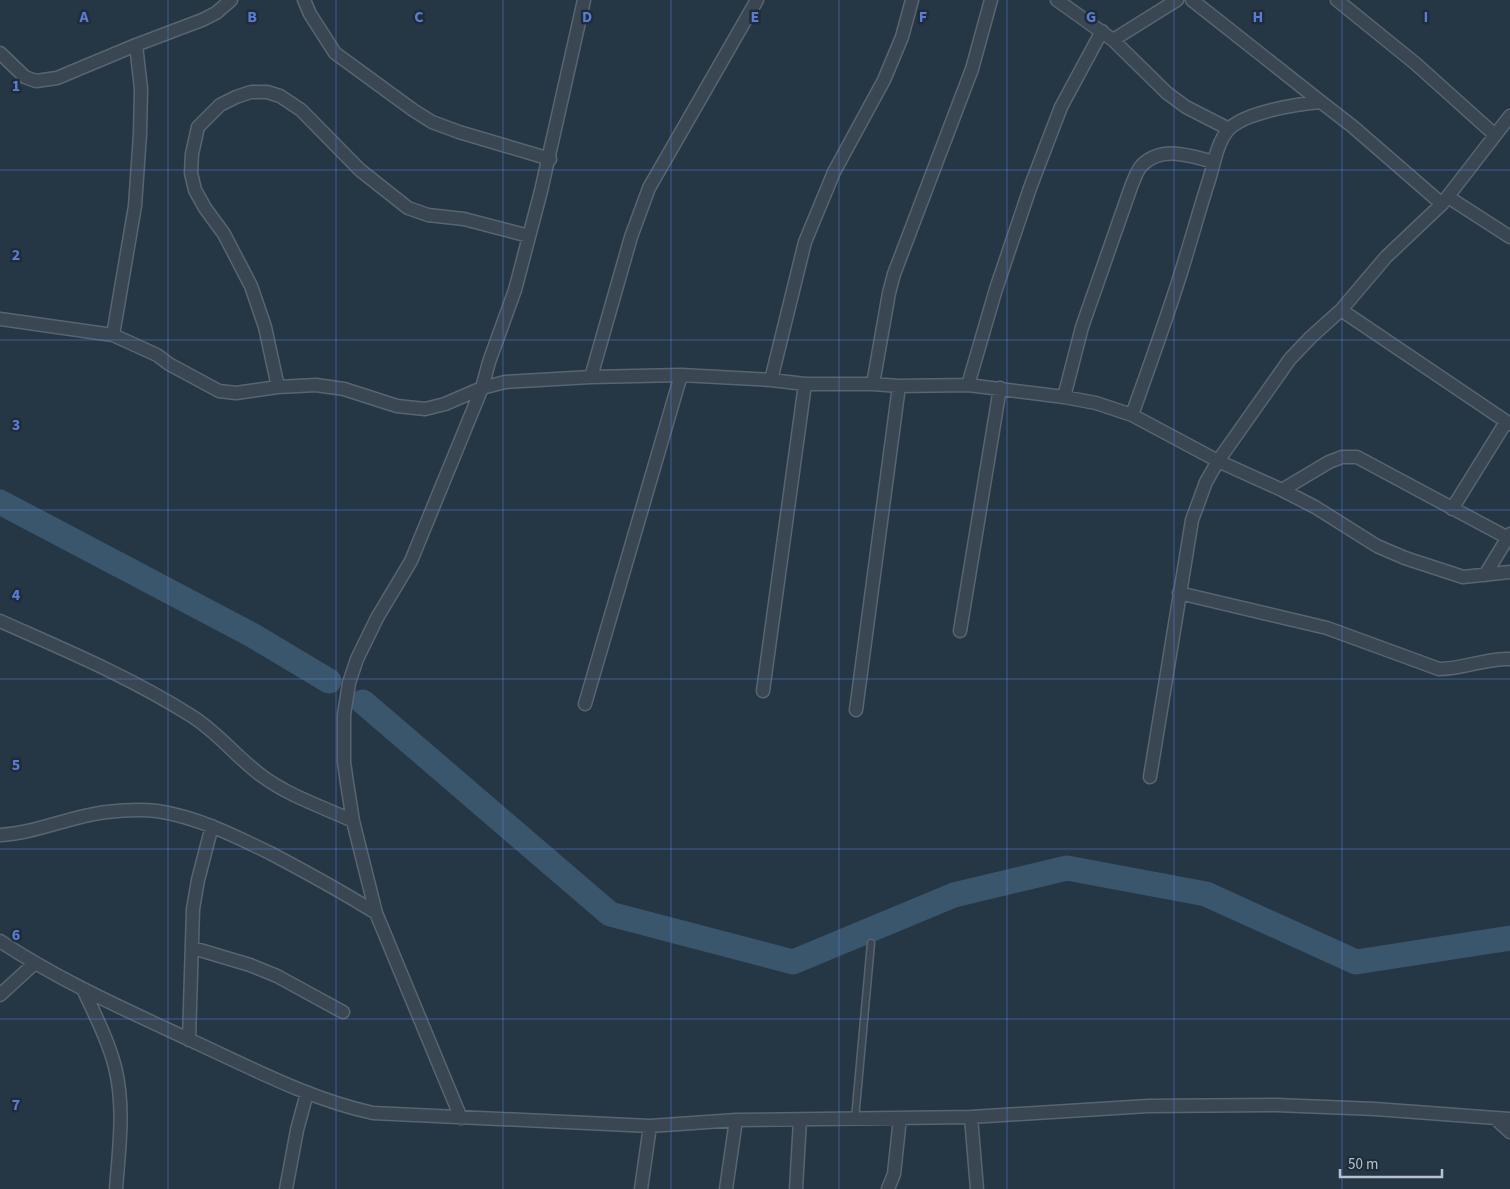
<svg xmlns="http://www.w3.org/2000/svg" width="1510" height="1189" font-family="'Source Sans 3',sans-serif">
	<rect width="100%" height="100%" fill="#253644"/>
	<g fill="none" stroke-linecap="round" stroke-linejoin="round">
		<path stroke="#3a566d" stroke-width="25" d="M0,502L252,635L329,681
			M363,702L610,914L793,962L954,895L1067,868L1206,894L1356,962L1510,938"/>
		<g stroke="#586571" stroke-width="9">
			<path id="service" d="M855,1119L871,943"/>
		</g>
		<g stroke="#586571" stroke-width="15">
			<path id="minor" d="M304,0L310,14L335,53L413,110L432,122L459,132L550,159
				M1057,0L1113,40L1177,0
				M1192,0L1321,102
				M1337,0L1416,64L1495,135
				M1113,40L1167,93L1186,107L1229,129
				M0,53L25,77L36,81L57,78L136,45L202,20L216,13L231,0
				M1448,197L1510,237
				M1341,310L1510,424
				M0,319L113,335L157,355L169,364L219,391L236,393L278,387L316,385L344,389L397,406L425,409L445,404L482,388L505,382L591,377L681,375L771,380L805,384H873L899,386L968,385L1064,397L1096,403L1132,415L1218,461L1282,490L1315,507L1377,546L1405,558L1463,577L1510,572
				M113,335L135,206L140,134L141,89L136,45
				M591,377L631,237L649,188L757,0
				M771,380L805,242L834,172L884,80L902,37L912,0
				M873,384L889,293L894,274L972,69L991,0
				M968,385L996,289L1030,188L1061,107L1102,31
				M278,387L265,327L251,286L224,234L205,208L195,190L191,173L192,154L198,127L220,105L236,97L251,92H267L280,96L301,110L360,170L408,208L428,215L464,219L529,236
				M1064,397L1082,327L1131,187C1134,180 1137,170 1142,165C1163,145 1190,156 1214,162
				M1132,415C1148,370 1164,326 1178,282C1189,248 1198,214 1209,180C1214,164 1217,143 1228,130C1244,112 1298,104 1321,102L1352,126L1442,204
				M1282,490L1329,462L1342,457H1357L1508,538
				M1452,509L1506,422
				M1485,575L1510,534
				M1179,593L1327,628L1439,669C1463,669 1486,658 1510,659
				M0,621C65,650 130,677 190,715C218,732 236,757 262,776C289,796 323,807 353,821
				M960,631L1000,388
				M763,691L805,384
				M585,704L681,375
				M856,710L899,386
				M1150,777L1192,520L1206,482L1218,461L1290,359L1311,337L1341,310L1386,257L1442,204L1510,116
				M0,835C37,833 71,816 107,812C123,810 141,809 157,811C197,817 233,835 270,853C306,872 341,891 376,913
				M0,941C63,983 133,1013 201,1045C257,1071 313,1100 373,1113L650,1126L736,1120L971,1117L1148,1106L1276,1105L1375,1109L1510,1119
				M193,948L250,965L277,976L343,1012
				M83,989C95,1015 108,1040 115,1067C125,1107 119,1149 116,1189
				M0,995L35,963
				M189,1040L193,909L198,880L212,826
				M971,1117L977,1189
				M461,1118L376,913L353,821L347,783L344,762V715L349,683L357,659L377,618L411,561L482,388L489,362L515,290L541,191L584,0
				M1495,1118L1510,1132
				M286,1189L297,1130L307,1093
				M641,1189L650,1126
				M726,1189L736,1120
				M796,1189L800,1120
				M888,1189L894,1174L900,1118"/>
		</g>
		<use href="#service" stroke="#3a4753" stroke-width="6"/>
		<use href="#minor" stroke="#3a4753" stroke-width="12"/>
	</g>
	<path fill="none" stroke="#5b7cd4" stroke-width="1" stroke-opacity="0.55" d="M168,0V1189M336,0V1189M503,0V1189M671,0V1189M839,0V1189M1007,0V1189M1174,0V1189M1342,0V1189M0,170H1510M0,340H1510M0,510H1510M0,679H1510M0,849H1510M0,1019H1510"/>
	<g font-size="16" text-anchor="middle" font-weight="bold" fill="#5b7cd4" stroke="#1f2c39" stroke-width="5" stroke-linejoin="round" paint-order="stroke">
		<text x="84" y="22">A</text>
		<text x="252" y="22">B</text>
		<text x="419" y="22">C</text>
		<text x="587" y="22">D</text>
		<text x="755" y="22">E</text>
		<text x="923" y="22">F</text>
		<text x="1091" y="22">G</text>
		<text x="1258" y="22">H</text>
		<text x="1426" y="22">I</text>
		<text x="16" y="91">1</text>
		<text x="16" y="260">2</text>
		<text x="16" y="430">3</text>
		<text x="16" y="600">4</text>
		<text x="16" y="770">5</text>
		<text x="16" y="940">6</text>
		<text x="16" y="1110">7</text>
	</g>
	<path d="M1340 1169v8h102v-8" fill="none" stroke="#b7c2cd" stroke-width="2.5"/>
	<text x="1348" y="1169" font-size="15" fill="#b7c2cd" stroke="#1f2c39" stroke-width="4" paint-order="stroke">50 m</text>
</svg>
